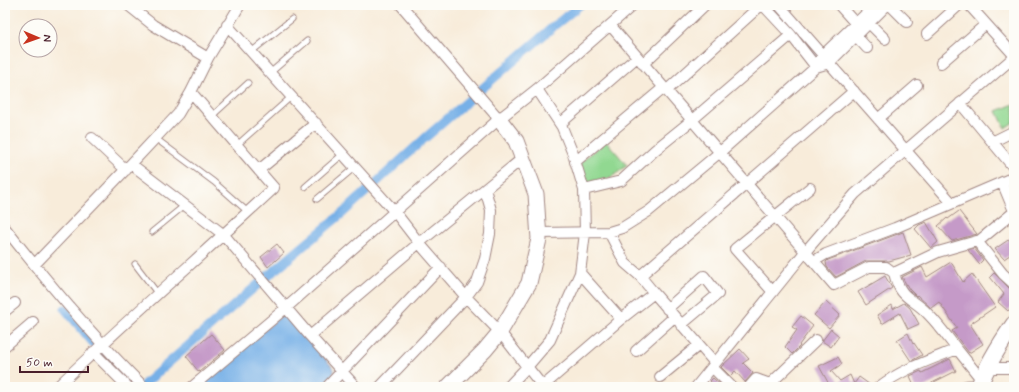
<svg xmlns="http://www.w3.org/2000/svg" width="1019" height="392" font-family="Mynerve,sans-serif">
	<rect width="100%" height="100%" fill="#fdfcf7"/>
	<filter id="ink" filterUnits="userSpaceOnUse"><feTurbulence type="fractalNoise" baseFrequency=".025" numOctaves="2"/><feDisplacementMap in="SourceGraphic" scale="8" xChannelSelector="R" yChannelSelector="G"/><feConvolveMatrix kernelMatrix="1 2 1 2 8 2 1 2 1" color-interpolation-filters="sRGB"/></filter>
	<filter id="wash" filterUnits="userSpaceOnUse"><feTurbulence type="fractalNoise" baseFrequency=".012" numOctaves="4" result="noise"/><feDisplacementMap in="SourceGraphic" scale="16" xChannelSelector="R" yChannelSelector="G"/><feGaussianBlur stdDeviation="0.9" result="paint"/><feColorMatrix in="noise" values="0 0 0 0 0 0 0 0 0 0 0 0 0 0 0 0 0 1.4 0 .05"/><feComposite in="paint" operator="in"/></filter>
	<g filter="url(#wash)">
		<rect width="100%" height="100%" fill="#f8ecda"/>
		<path fill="#91d891" stroke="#6e7c5e" d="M1014,104V122L1005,128L997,111Z
			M606,141L627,165C615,176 604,182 589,186L583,182L580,166L581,162Z"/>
		<path fill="#77b0e7" stroke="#606889" d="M283,314L288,315L334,369V373L320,387H208L204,383Z"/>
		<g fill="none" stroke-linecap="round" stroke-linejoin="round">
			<path stroke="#77b0e7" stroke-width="2.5" d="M771,5L785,21
				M801,40L818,58"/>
			<path stroke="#77b0e7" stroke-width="9" d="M65,309L98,349L137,387
				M141,387L263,280L344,212L424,139L554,26L580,5"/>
		</g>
		<g id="blocks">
			<path fill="#c59ac8" d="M959,211L977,234L952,241L938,226L947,218L948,219Z
				M926,222L938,242L931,248L915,229L919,225Z
				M903,232L911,255L889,261H866L836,277L827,267L826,262L828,260Z
				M1014,236V252L1004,259L995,249Z
				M277,244L284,253L268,267L261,257Z
				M974,248L983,260L979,264L968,250Z
				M951,262L963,282L972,274L995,307L970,324L983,344L969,353L952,331L957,328L939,302L931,308L917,295L916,296L909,289L902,277L922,267L927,277Z
				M994,273L1010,289L1014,290V304L1008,311L998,302L1004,294L990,277Z
				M885,276L892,288L866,305L858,292Z
				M826,302L840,315L829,328L814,315Z
				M904,303L910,308L919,324L908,329L900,313L882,324L877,315L892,305L893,309Z
				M801,316L813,326L799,345L800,346L792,354L785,347L797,330L792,327Z
				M831,329L839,336L831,347L822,341Z
				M908,333L913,344L914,343L922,355L911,361L897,340Z
				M211,334L225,350L199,372L186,356Z
				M740,349L749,359L743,363L753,373L745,382L735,371L730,376L721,367Z
				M838,357L842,364L831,371L840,381L850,375L854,384L859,377L873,387H828L830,386L819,366Z
				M950,359L956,371L924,387H915L910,376L921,371L922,373Z
				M713,378L723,387H716L710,381Z"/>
		</g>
	</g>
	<g filter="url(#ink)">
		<use href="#blocks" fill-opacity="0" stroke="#a18682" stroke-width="1"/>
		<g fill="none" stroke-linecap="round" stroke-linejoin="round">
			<g stroke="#a18682" stroke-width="7">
				<path id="lane" d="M251,52L292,19
					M270,73L307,41
					M212,116L248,83
					M155,138L214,182L248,212
					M237,145L291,97
					M305,187L343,154
					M317,199L355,167
					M152,232L185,205
					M135,264L158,294
					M958,387C964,383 970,382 977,384"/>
			</g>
			<g stroke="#a18682" stroke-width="12">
				<path id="street" d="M128,5L153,25L208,58
					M401,5L499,119
					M763,5L791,35L816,67L823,55L875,5
					M779,5L823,55
					M839,5L856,24
					M890,5L907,22
					M969,5L1014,55
					M869,23L885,39
					M227,25L395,212L419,243L466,297L500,332L543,387
					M610,25L834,285L869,267H886L894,273C901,301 913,297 929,315C939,325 948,338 957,349C930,360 902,369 879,387
					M927,34L959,5
					M856,36L867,48
					M829,63L952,203
					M941,63L986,24
					M643,64L705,5
					M666,91L761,5
					M960,103L1014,168
					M878,119L917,85
					M560,124L637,57
					M92,138L126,170
					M992,142L1014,131
					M575,162L663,88
					M131,164L224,235L310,336L356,387
					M259,170L316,123
					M1002,182L1014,211
					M584,190L621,181L655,150L691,121L791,35
					M5,228C48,283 94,338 144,387
					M539,233L609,232L622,228L649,211L719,153L816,67L829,63L887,5
					M977,241L1003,274L1014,284
					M814,261L826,254L895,228L1014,177
					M35,264L131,164L178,114L191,92L208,58L240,5
					M580,273L621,319
					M894,273L938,252L980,240L1014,212
					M640,276L854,91
					M773,292L735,249L810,188
					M654,293L715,363
					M667,309L704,276L718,294L681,325
					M5,311L15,303
					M310,336L419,243L523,158
					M5,346L33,322
					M957,349L981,379
					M636,351L674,317
					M93,352L128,387
					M712,367L732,387
					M986,368H1014
					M660,377L699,345
					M770,384L816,340
					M57,387C128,319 202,255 274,188L191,92
					M192,387L287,307L499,119L537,89L633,5
					M327,387L441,267
					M380,387L466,297L477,282L485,259L490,234L491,210L485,189
					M508,387L527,367L550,340L580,273L585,233L584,190L573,154L562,127L537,89
					M542,387L621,319L654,293L640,276L625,263L609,232
					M696,387L805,252L855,194L1014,57
					M749,387L756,379L778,387"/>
			</g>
			<g stroke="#a18682" stroke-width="17">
				<path id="secondary" d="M448,387L485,350L500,332L529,283L539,239L536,194L516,141L499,119"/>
			</g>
			<g stroke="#a18682" stroke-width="18">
				<path id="primary" d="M979,387C987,364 1000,344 1014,324"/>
			</g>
			<use href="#lane" stroke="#fff" stroke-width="5"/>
			<use href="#street" stroke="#fff" stroke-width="10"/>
			<use href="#secondary" stroke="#fff" stroke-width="15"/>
			<use href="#primary" stroke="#fff" stroke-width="16"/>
		</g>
	</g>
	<rect width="1019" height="392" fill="none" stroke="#fdfcf7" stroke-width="20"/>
	<g transform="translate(38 38) rotate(92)"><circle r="19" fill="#fdfcf7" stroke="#b5a4a5"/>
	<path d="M0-3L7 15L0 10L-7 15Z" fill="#c8321e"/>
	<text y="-6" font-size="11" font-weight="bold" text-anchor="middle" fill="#4a1f2b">N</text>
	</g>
	<path d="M20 366v6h68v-6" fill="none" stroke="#4a1f2b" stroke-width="2"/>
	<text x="26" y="366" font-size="12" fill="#4a1f2b" stroke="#fdfcf7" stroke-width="3" paint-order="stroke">50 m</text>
</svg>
